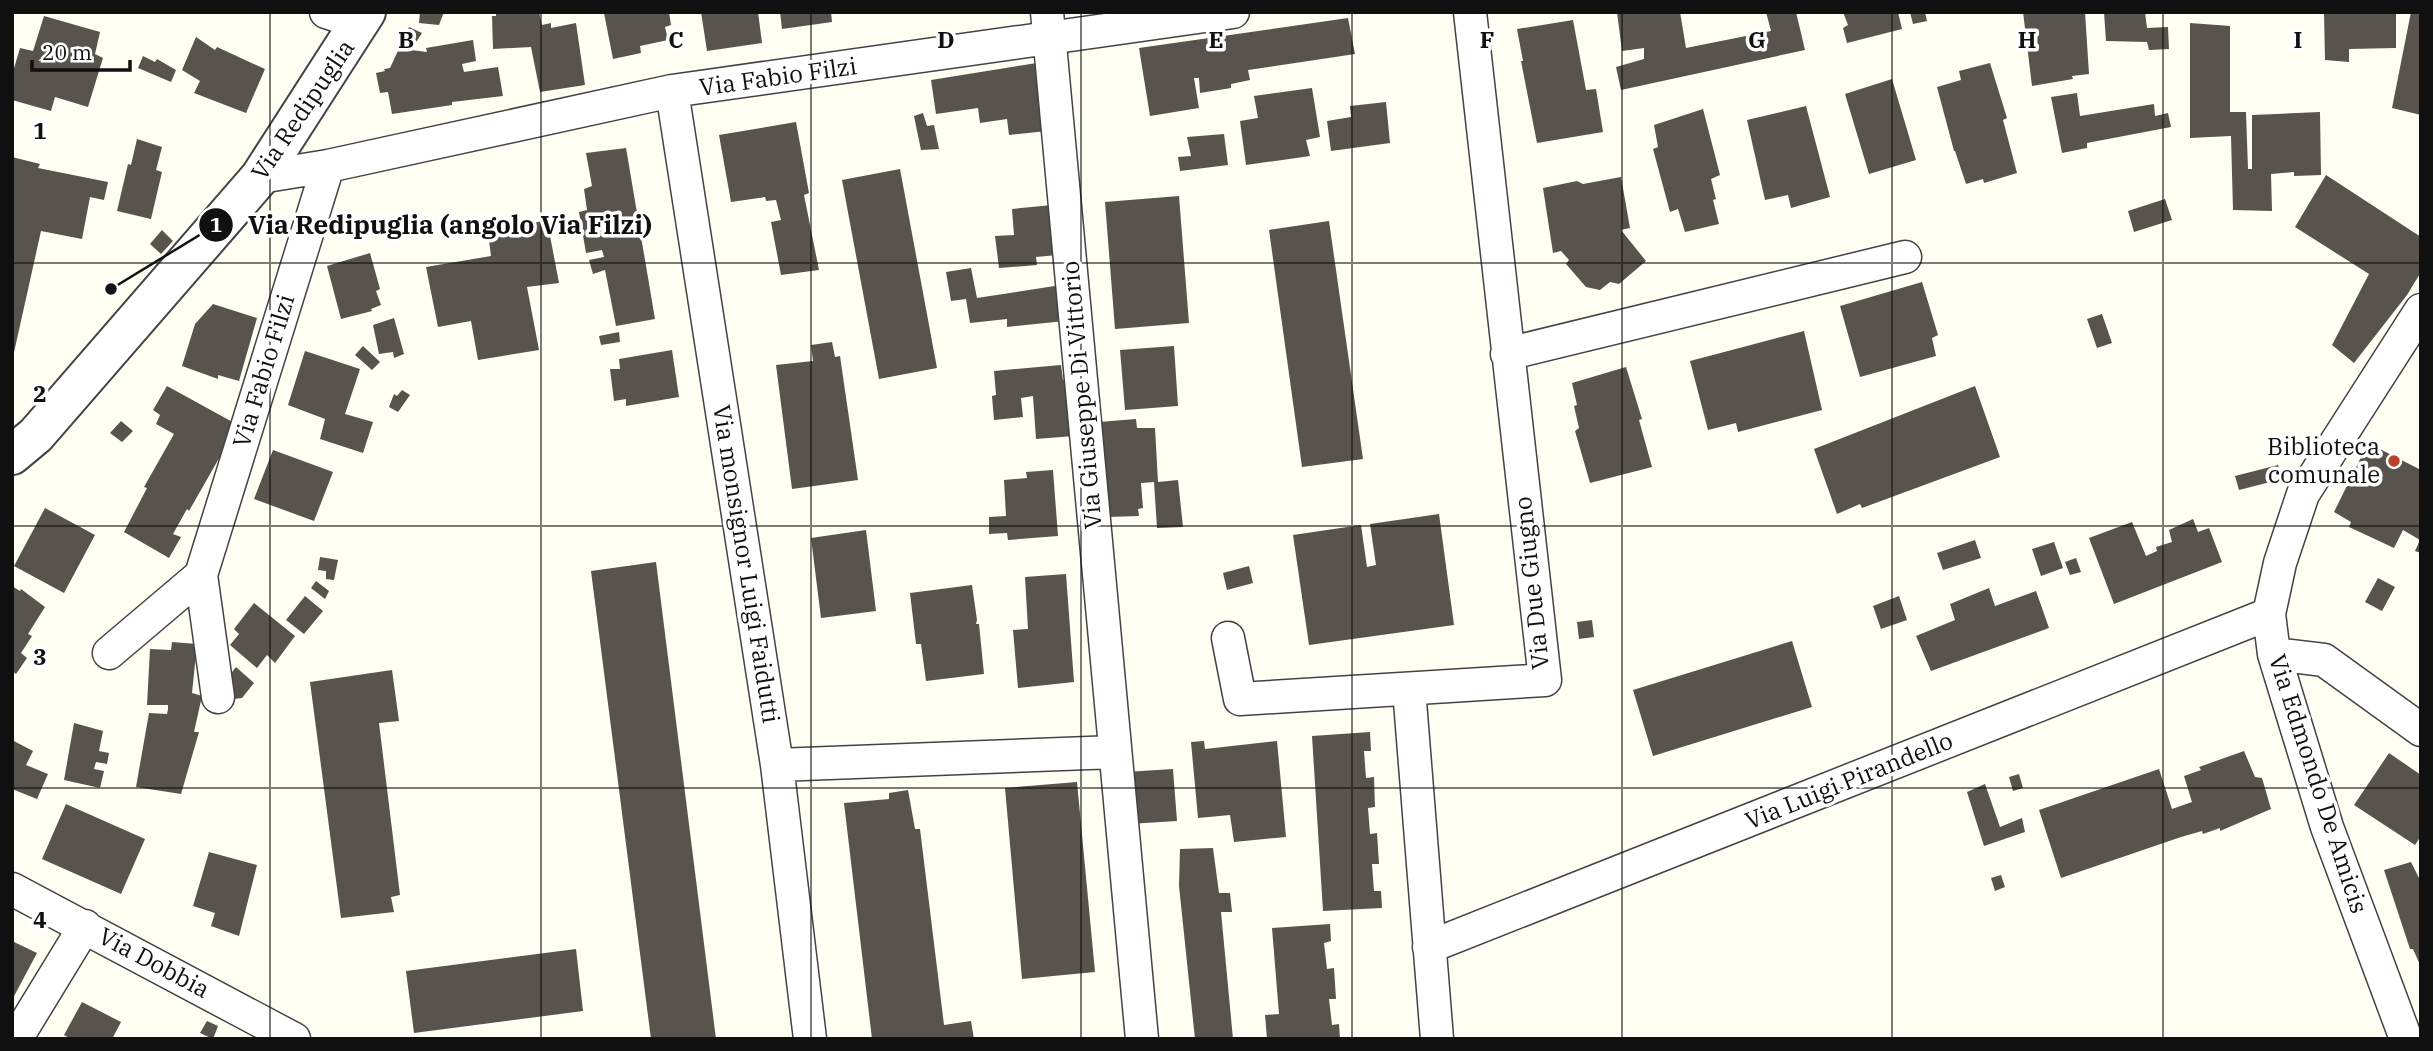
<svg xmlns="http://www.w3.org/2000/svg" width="2433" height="1051" font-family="'IBM Plex Serif',serif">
	<rect width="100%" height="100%" fill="#fefef3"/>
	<path fill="#58534d" d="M420,12H444L439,25L419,23Z
		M496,12H539L542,25L551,23V28L576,23L585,85L540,92L531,47L493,49L492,16H496Z
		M669,12L671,25L665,27L668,40L640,46L641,53L613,59L604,13Z
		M701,12H758L762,43L707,51Z
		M780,12H831L832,22L782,29Z
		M1617,12H1680L1686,48L1771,31L1766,12H1796L1805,50L1621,90L1616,67L1644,59V48L1622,51Z
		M1843,12H1898L1902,29L1847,43L1843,28L1848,25Z
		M1910,12H1925L1927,21L1913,24Z
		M2023,12H2085L2089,74L2072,76L2073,79L2032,86Z
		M2104,12H2145L2147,28L2168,27L2169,49L2149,50L2147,42L2106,41Z
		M2324,12H2396V48L2349,49V62L2325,60Z
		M2411,12H2421V115L2392,108Z
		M44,16L100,32L95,54L103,58L88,107L55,97L51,111L12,100V75L20,48L33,51Z
		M1348,18L1355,54L1248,70L1250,80L1231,84V88L1200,93L1199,78H1194L1199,108L1150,116L1139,48Z
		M1573,20L1586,90L1596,89L1603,132L1537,143L1521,61H1523L1517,29Z
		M2190,23L2230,26V112H2246L2248,169H2252V115L2320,112L2321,175L2294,176V172L2271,174L2272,211L2233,210L2231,136L2190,138Z
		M409,27L422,33L411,50L427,52L426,48L473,40L476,61L462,64L464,72L498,67L503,96L452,102V105L392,114L388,92L380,93L376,73L385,71L384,69L390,68Z
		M196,37L215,50L217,47L265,69L246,113L194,93L200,81L182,70Z
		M143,56L155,62L157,59L176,70L171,82L138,68Z
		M1037,63L1047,131L1009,135L1007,119L980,123L978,108L936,114L931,80Z
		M1990,63L2007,118L2003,120L2017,173L1984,183L1983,179L1966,184L1955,151H1954L1937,87L1961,80L1959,71Z
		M1892,79L1916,160L1869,174L1845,94Z
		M1312,88L1320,137L1306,140L1310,156L1246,165L1240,121L1258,118L1254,96Z
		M2077,93L2080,116L2154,104L2155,116L2168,113L2171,127L2087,143V148L2062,153L2051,97Z
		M1386,102L1390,143L1331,151L1327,121L1351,117L1350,106Z
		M1806,106L1830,197L1791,208L1788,195L1765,200L1747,120Z
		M1703,109L1720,175L1711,179L1716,199L1713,200L1719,224L1685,232L1678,209L1670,212L1653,149L1658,147L1654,125Z
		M923,113L927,126L934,125L939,149L921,150L914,116Z
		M796,122L809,193L804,195L819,270L781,275L771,222L781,220L776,200L766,201L765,197L731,202L719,135Z
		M1224,134L1228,165L1180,171L1178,157L1191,156L1187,137Z
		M137,139L162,147L156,170L162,172L151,219L117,211L128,164L131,165Z
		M626,148L655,319L616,326L605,270L593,274L589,260L604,257L602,250L586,253L579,212L587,210L584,189L592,186L586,153Z
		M12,157L40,164L38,168L108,182L104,200L90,197L82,239L41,231L13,357Z
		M900,169L937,368L879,379L842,180Z
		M2326,175L2421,237V272L2407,295L2354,363L2332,345L2369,274L2295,227Z
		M1621,177L1630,228L1621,230L1646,261L1619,284L1610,282L1600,290L1586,287L1566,264L1569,260L1561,251L1553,253L1543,188L1577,181L1583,184Z
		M1179,196L1189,323L1115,329L1105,202Z
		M2165,199L2172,220L2134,232L2128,211Z
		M1052,205L1057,255L1036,257L1037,265L999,268L995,236L1014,235L1012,209Z
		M547,220L559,283L527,287L539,350L478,360L471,321L438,327L426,267L491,256L488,233Z
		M1329,221L1363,459L1302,467L1269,230Z
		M162,230L173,241L161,254L150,244Z
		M370,253L380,289L376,291L381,305L371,309L372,311L341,319L327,266Z
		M971,268L977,298L1061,285L1065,321L1007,327V319L970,323L966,299L951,301L946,272Z
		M1922,282L1938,335L1932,338L1936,356L1860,377L1840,306Z
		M213,304L257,318L239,381L218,375V379L182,366L195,324Z
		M2102,314L2112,343L2097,348L2087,319Z
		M394,318L404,354L394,358L393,352L379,354L373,325Z
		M1804,331L1822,410L1738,432L1736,423L1708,430L1690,361Z
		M619,332L620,342L601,345L599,336Z
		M832,342L835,357L840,356L858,480L792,489L776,365L813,361L811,345Z
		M363,346L380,362L372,370L355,355Z
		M1174,346L1178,406L1125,410L1120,350Z
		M672,350L679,397L626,406V399L614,401L610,369H620L619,359Z
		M305,351L360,369L345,414L373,422L363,453L320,439L325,419L288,405Z
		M1061,365L1063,380L1069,379L1074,436L1036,439L1033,396L1021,398L1023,417L994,420L992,396L996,395L994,371Z
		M1626,367L1642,419L1639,420L1652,467L1590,483L1575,431L1579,428L1574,406L1577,405L1572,383Z
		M167,386L238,425L189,511L187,509L173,534L181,537L169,558L124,532L147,488L144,487L174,434L156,424L160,415L153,410Z
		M1975,386L2000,457L1862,508L1860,504L1837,514L1814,449Z
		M402,390L410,395L398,412L389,407L394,394L397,396Z
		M1136,419L1137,428H1155L1158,482L1178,480L1183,527L1157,528L1154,482L1141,483L1143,508L1138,509L1139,516L1107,517L1099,422Z
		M121,421L133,431L122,442L110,433Z
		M2368,443L2421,470V553L2415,551L2420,540L2403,530L2394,548L2349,527L2351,522L2334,512Z
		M273,450L333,472L314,521L254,499Z
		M2278,465L2282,479L2239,490L2235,476Z
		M1053,470L1058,536L1008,540L1007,533L989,534V517L1006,516L1004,480L1027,478L1026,472Z
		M45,508L95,535L64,593L14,566Z
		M1439,514L1454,625L1309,645L1293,535L1361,525L1367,567L1376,565L1370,524Z
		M2193,519L2198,532L2209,528L2222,562L2114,604L2089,538L2132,522L2146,556L2157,551L2156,547L2172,542L2169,530Z
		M866,530L876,611L821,618L811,538Z
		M1975,540L1981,558L1943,570L1937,553Z
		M2054,542L2063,568L2041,576L2032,549Z
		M320,557L338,560L334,580L326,579V571L318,570Z
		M2076,558L2081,572L2070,575L2065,562Z
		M656,562L716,1039H651L591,571Z
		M1249,566L1253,583L1227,590L1223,573Z
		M1066,574L1074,682L1018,688L1013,630L1028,629L1025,577Z
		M2378,578L2395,587L2382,611L2365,602Z
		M316,581L329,591L325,599L311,588Z
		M972,585L977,620L976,624H979L984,674L926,681L921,644H916L910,593Z
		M12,586L20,591L21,589L45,607L28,634L32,636L21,653L27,658L16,674L12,671Z
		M1989,588L1995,606L2036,591L2049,628L1931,671L1916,636L1955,620L1950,604Z
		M305,596L323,611L304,634L286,620Z
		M1899,596L1907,620L1881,629L1873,606Z
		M254,603L295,636L275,663L267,655L257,668L230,645L239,634L234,629Z
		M1592,620L1594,637L1579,639L1577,622Z
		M1792,641L1812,707L1653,756L1633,690Z
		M172,642L197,644L192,693L202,696L194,732H199L181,794L136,787L149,713L167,714L168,709V705H147L150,649L171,650Z
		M236,667L254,683L242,698L233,699L229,676Z
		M392,670L399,721L379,723L400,895L391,897L394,912L341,918L310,682Z
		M74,723L103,731L99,751L109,753L107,764L96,762L94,769L104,771L100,788L64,780Z
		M1370,732L1371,751H1364L1366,778L1374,777L1375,807L1368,808L1370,834L1377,833L1379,864H1372L1374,891H1381L1382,908L1323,911L1312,736Z
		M12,740L33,751L26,765L48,774L37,799L12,789Z
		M1204,741L1205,749L1277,741L1286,837L1234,842L1230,815L1198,818L1191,742Z
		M2244,751L2255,777L2262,778L2271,809L2220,831V828L2203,834L2202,831L2181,837L2061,878L2039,810L2159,769L2172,809L2192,802L2184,776L2201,770L2199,767Z
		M2389,753L2421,775V836L2415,845L2354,805Z
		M1173,769L1177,821L1129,824L1125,772Z
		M2019,774L2023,788L2013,791L2009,777Z
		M1077,782L1095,972L1022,979L1005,788Z
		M1985,784L2000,827L2022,818L2025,832L1984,846L1967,792Z
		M908,790L915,829H920L944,1025L971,1021L974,1039H872L844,803L889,799V793Z
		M66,804L145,839L121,894L42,859Z
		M1213,848L1219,893H1230L1232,912H1221L1233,1039H1195L1179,886L1180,849Z
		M209,852L257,865L239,936L211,926L215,913L193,906Z
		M2411,862L2421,882V967L2413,949H2410L2384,870Z
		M2001,875L2005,887L1995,891L1991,878Z
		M1330,924L1331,941L1324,943L1327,969L1334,968L1336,999H1329L1332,1025L1339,1024L1340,1039H1267L1265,1015L1279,1014L1272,928Z
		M12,941L37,953L12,1000Z
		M576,949L583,1011L414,1033L406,971Z
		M82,1002L121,1022L112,1039H71L64,1035Z
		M207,1021L218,1026L213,1039L200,1033Z"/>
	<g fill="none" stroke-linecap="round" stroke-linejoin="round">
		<g stroke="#434343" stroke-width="35">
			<path id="minor" d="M326,12L360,23
				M1047,12L1142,1039
				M672,91L777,765L810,1039
				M260,177L328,166L672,91L1233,12
				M1507,354L1905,257
				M1228,638L1240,699L1545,680L1470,12
				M109,653L201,575
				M2274,654L2324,660L2421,730
				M1409,689L1437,1039
				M218,697L201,575L328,166
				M777,765L1115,752
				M12,889L294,1039
				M1429,947L2269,614
				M16,1039L85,926
				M2406,1039L2327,827L2274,654L2269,614L2280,563L2303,494L2421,310"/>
		</g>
		<g stroke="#434343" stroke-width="42">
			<path id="tertiary" d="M12,455L36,435L260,177L366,12"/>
		</g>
		<use href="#minor" stroke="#fff" stroke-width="32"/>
		<use href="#tertiary" stroke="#fff" stroke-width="38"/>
	</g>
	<path fill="none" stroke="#101010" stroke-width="2" stroke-opacity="0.55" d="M270,12V1039M541,12V1039M811,12V1039M1081,12V1039M1352,12V1039M1622,12V1039M1892,12V1039M2163,12V1039M12,263H2421M12,526H2421M12,788H2421"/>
	<circle fill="#bb402d" stroke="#fff" stroke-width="2.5" cx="2394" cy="461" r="7"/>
	<g text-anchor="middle" stroke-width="7" stroke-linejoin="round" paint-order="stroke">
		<g font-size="24" fill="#101010" stroke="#fff">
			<text transform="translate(778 77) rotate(-8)" y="8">Via Fabio Filzi</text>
			<text transform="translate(303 110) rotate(-56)" y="8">Via Redipuglia</text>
			<text transform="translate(264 371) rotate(-73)" y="8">Via Fabio Filzi</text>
			<text transform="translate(1082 395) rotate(-95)" y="8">Via Giuseppe Di Vittorio</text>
			<text transform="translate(746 564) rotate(81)" y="8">Via monsignor Luigi Faidutti</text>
			<text transform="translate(1532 583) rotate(-96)" y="8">Via Due Giugno</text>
			<text transform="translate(1849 781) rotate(-22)" y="8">Via Luigi Pirandello</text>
			<text transform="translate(2318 784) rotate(72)" y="8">Via Edmondo De Amicis</text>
			<text transform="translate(154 963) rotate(28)" y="8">Via Dobbia</text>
		</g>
		<g font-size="24" fill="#101010" stroke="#fff" text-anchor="end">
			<text x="2380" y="455">Biblioteca<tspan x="2380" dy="28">comunale</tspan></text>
		</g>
	</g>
	<g font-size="23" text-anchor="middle" font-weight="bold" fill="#101010" stroke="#fff" stroke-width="7" stroke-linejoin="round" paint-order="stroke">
		<text x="406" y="48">B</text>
		<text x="676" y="48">C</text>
		<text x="946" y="48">D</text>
		<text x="1216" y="48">E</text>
		<text x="1487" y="48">F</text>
		<text x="1757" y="48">G</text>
		<text x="2027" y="48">H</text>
		<text x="2298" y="48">I</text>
		<text x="40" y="139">1</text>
		<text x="40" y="402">2</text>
		<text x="40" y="665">3</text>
		<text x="40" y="928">4</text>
	</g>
	<path fill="none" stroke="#101010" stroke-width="2.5" d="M111 289L216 225"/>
	<g fill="#101010" stroke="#fff" stroke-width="2.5">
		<circle cx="111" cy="289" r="7"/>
		<circle cx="216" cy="225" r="18"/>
	</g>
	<g font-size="21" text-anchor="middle" font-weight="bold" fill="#fff">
		<text x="216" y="232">1</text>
	</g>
	<g font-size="26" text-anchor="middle" font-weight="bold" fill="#101010" stroke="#fff" stroke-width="7" stroke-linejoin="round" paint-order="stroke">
		<text x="450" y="234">Via Redipuglia (angolo Via Filzi)</text>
	</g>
	<rect width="2433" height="1051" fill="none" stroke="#101010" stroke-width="28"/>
	<path d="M32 60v10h98v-10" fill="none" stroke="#101010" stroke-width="3.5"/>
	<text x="42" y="60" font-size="21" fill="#101010" stroke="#ffffff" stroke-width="5" paint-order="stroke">20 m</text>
</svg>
